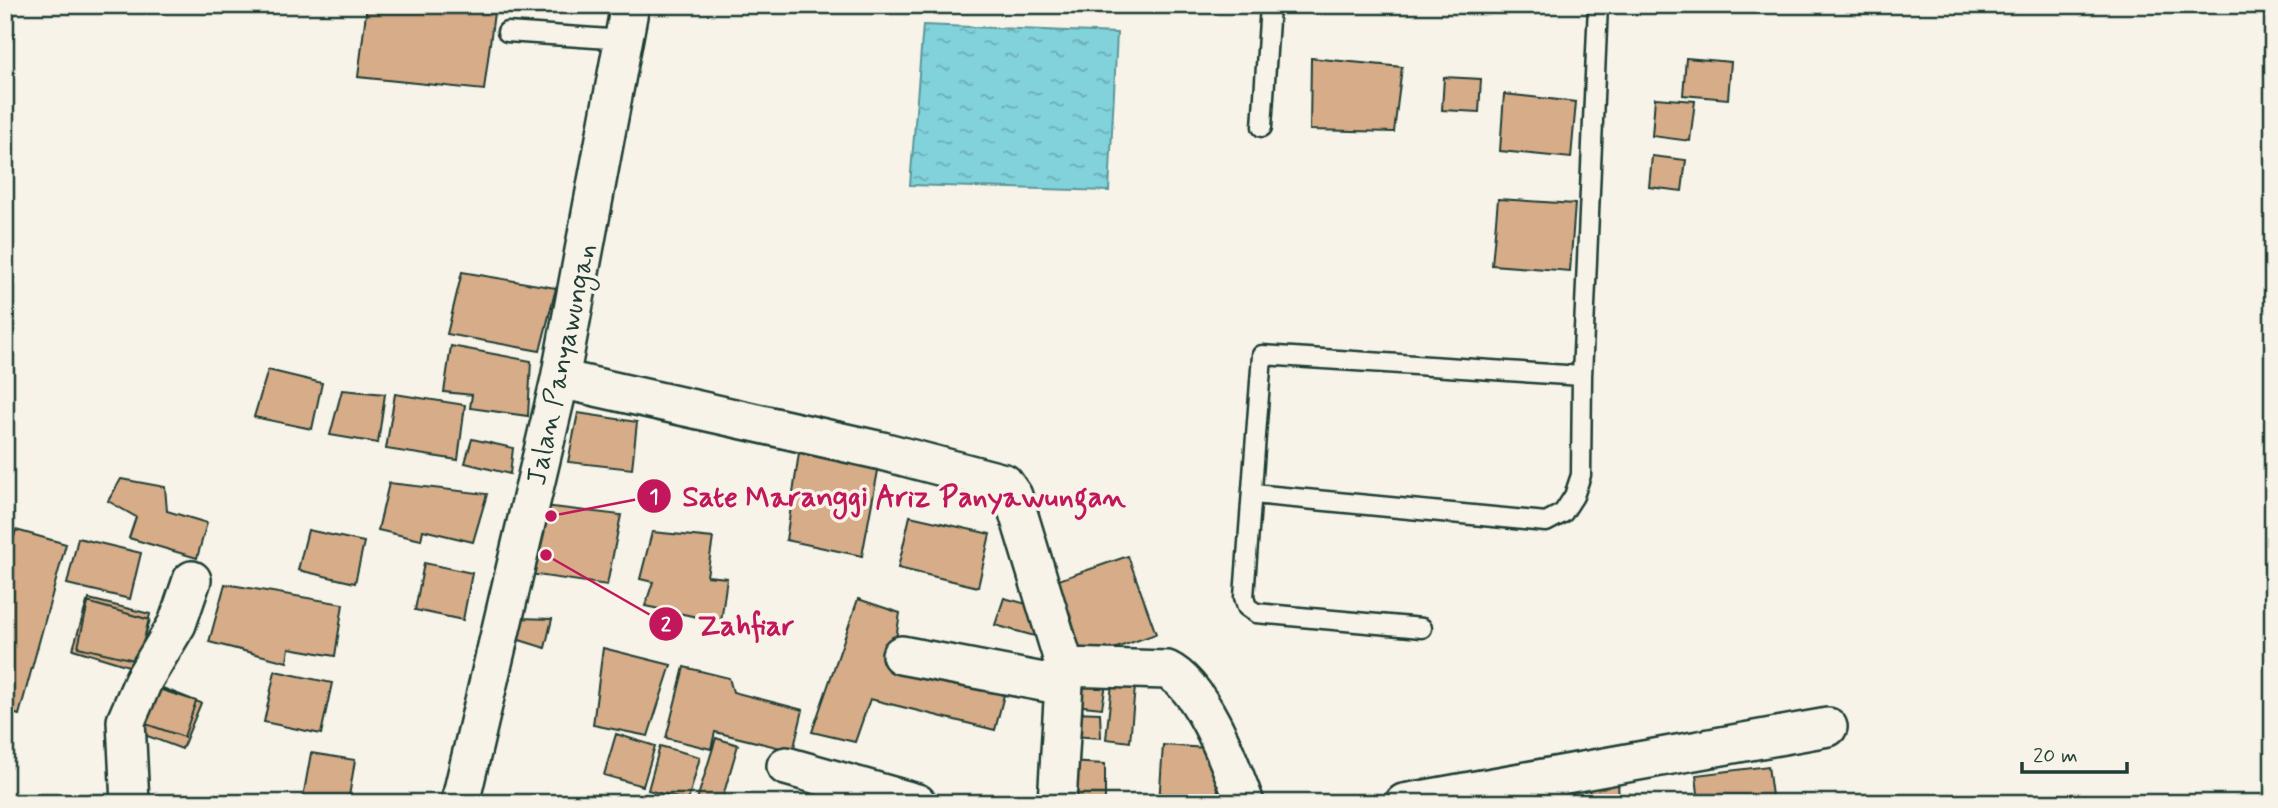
<svg xmlns="http://www.w3.org/2000/svg" width="2278" height="808" font-family="Mynerve,sans-serif">
	<defs>
		<pattern id="water-ripples" width="26" height="14" patternUnits="userSpaceOnUse" patternTransform="scale(1.75)"><rect width="26" height="14" fill="#82d2db"/><path d="M2 4q2-2 4 0t4 0M15 11q2-2 4 0t4 0" fill="none" stroke="#6aacb2"/></pattern>
	</defs>
	<rect width="100%" height="100%" fill="#f7f3e8"/>
	<filter id="ink" filterUnits="userSpaceOnUse"><feTurbulence type="fractalNoise" baseFrequency=".0143" numOctaves="2"/><feDisplacementMap in="SourceGraphic" scale="14" xChannelSelector="R" yChannelSelector="G"/><feConvolveMatrix kernelMatrix="1 2 1 2 8 2 1 2 1" color-interpolation-filters="sRGB"/></filter>
	<g filter="url(#ink)">
		<path fill="url(#water-ripples)" stroke="#5a9698" stroke-width="2" d="M923,25L1117,33L1109,191L910,185Z"/>
		<path fill="#d7ac88" stroke="#1f3d34" stroke-width="2" d="M367,5H495L484,90L358,77Z
			M1311,58L1402,67L1394,132L1310,130Z
			M1686,58L1731,62L1728,99L1683,95Z
			M1444,77L1481,79L1479,112L1442,110Z
			M1504,94L1576,102L1571,158L1500,151Z
			M1655,98L1695,101L1690,141L1652,136Z
			M1652,156L1686,160L1682,191L1649,187Z
			M1498,199L1575,204L1570,271L1492,265Z
			M462,272L556,288L540,351L447,334Z
			M451,346L531,361L528,416L470,408L472,395L444,392Z
			M268,370L322,383L312,429L254,417Z
			M342,390L385,394L378,443L330,435Z
			M395,394L465,405L458,460L386,449Z
			M578,413L637,422L632,469L568,462Z
			M472,439L513,448L510,474L465,463Z
			M800,446L880,460L862,556L786,540Z
			M121,479L165,487L167,511L207,523L197,558L129,538L136,517L108,501Z
			M389,483L487,494L473,542L423,530L421,540L378,530Z
			M544,506L621,515L607,585L529,574Z
			M910,516L990,534L978,587L898,568Z
			M16,530L66,544L19,715L5,711V567Z
			M308,530L364,542L355,583L298,570Z
			M652,532L713,538L707,576L727,578L721,622L645,606L653,582L640,579Z
			M78,538L141,553L130,599L67,584Z
			M1128,556L1156,634L1071,664L1044,585Z
			M424,563L472,573L463,620L415,610Z
			M225,584L343,604L335,656L289,648L287,662L209,642Z
			M1004,598L1038,607V637L995,625Z
			M89,599L150,614L139,661L78,647Z
			M858,599L900,613L892,664L1004,695L995,730L870,699L855,742L812,732Z
			M87,602L150,620L135,668L73,649Z
			M519,618L552,619L545,648L513,638Z
			M603,648L671,665L648,736L593,725Z
			M684,667L729,678L733,692L803,710L793,751L715,732L711,749L666,738Z
			M275,671L332,683L321,734L264,722Z
			M1108,672L1102,708L1074,705L1075,673Z
			M1113,675L1136,676L1130,742L1106,739Z
			M143,684L196,701L184,737L140,722Z
			M160,687L201,703L182,749L142,734Z
			M1073,712L1100,713L1101,738L1072,736Z
			M616,734L655,746L643,786L604,775Z
			M716,738L738,745L721,803H696Z
			M1163,745L1220,749L1217,803H1159Z
			M660,746L700,757L688,801L648,790Z
			M311,753L355,760L348,803H302Z
			M1067,762L1105,764V803H1065Z
			M1768,766L1773,803H1699L1696,775Z
			M1618,781L1619,803H1590L1589,783Z"/>
		<g fill="none" stroke-linecap="round" stroke-linejoin="round">
			<g stroke="#1f3d34" stroke-width="23">
				<path id="service" d="M507,32L624,40
					M1262,127L1270,5
					M1253,494L1546,522L1563,513L1574,496L1581,475L1582,376L1598,5
					M1422,628L1256,613L1247,607L1244,597L1262,355L1582,376"/>
			</g>
			<g stroke="#1f3d34" stroke-width="42">
				<path id="minor" d="M560,379L882,451L1004,483L1013,496L1065,667L1057,803
					M901,655L1064,686
					M1065,667L1167,670C1203,687 1231,766 1245,803
					M786,766L917,803
					M130,803L126,721L144,679L177,624L192,580
					M460,803L560,379L630,5
					M1404,803L1828,727"/>
			</g>
			<use href="#service" stroke="#f7f3e8" stroke-width="18"/>
			<use href="#minor" stroke="#f7f3e8" stroke-width="37"/>
		</g>
	</g>
	<g text-anchor="middle" stroke-width="7" stroke-linejoin="round" paint-order="stroke">
		<g font-size="28" fill="#1f3d34" stroke="#f7f3e8">
			<text transform="translate(560 364) rotate(-78)" y="10">Jalan Panyawungan</text>
		</g>
	</g>
	<path fill="none" stroke="#c2185b" stroke-width="2.5" d="M551 516L654 496M546 555L666 624"/>
	<g fill="#c2185b" stroke="#f7f3e8" stroke-width="2.5">
		<circle cx="551" cy="516" r="7"/>
		<circle cx="546" cy="555" r="7"/>
		<circle cx="654" cy="496" r="18"/>
		<circle cx="666" cy="624" r="18"/>
	</g>
	<g font-size="21" text-anchor="middle" font-weight="bold" fill="#fff">
		<text x="654" y="503">1</text>
		<text x="666" y="631">2</text>
	</g>
	<g font-size="30" text-anchor="middle" font-weight="bold" fill="#c2185b" stroke="#f7f3e8" stroke-width="7" stroke-linejoin="round" paint-order="stroke">
		<text x="904" y="506">Sate Maranggi Ariz Panyawungan</text>
		<text x="746" y="635">Zahfiar</text>
	</g>
	<rect width="2278" height="808" fill="none" stroke="#f7f3e8" stroke-width="28"/>
	<rect x="14" y="14" width="2250" height="780" fill="none" stroke="#1f3d34" stroke-width="2.5" filter="url(#ink)"/>
	<path d="M2022 762v10h105v-10" fill="none" stroke="#1f3d34" stroke-width="3.5"/>
	<text x="2033" y="762" font-size="21" fill="#1f3d34" stroke="#f7f3e8" stroke-width="5" paint-order="stroke">20 m</text>
</svg>
